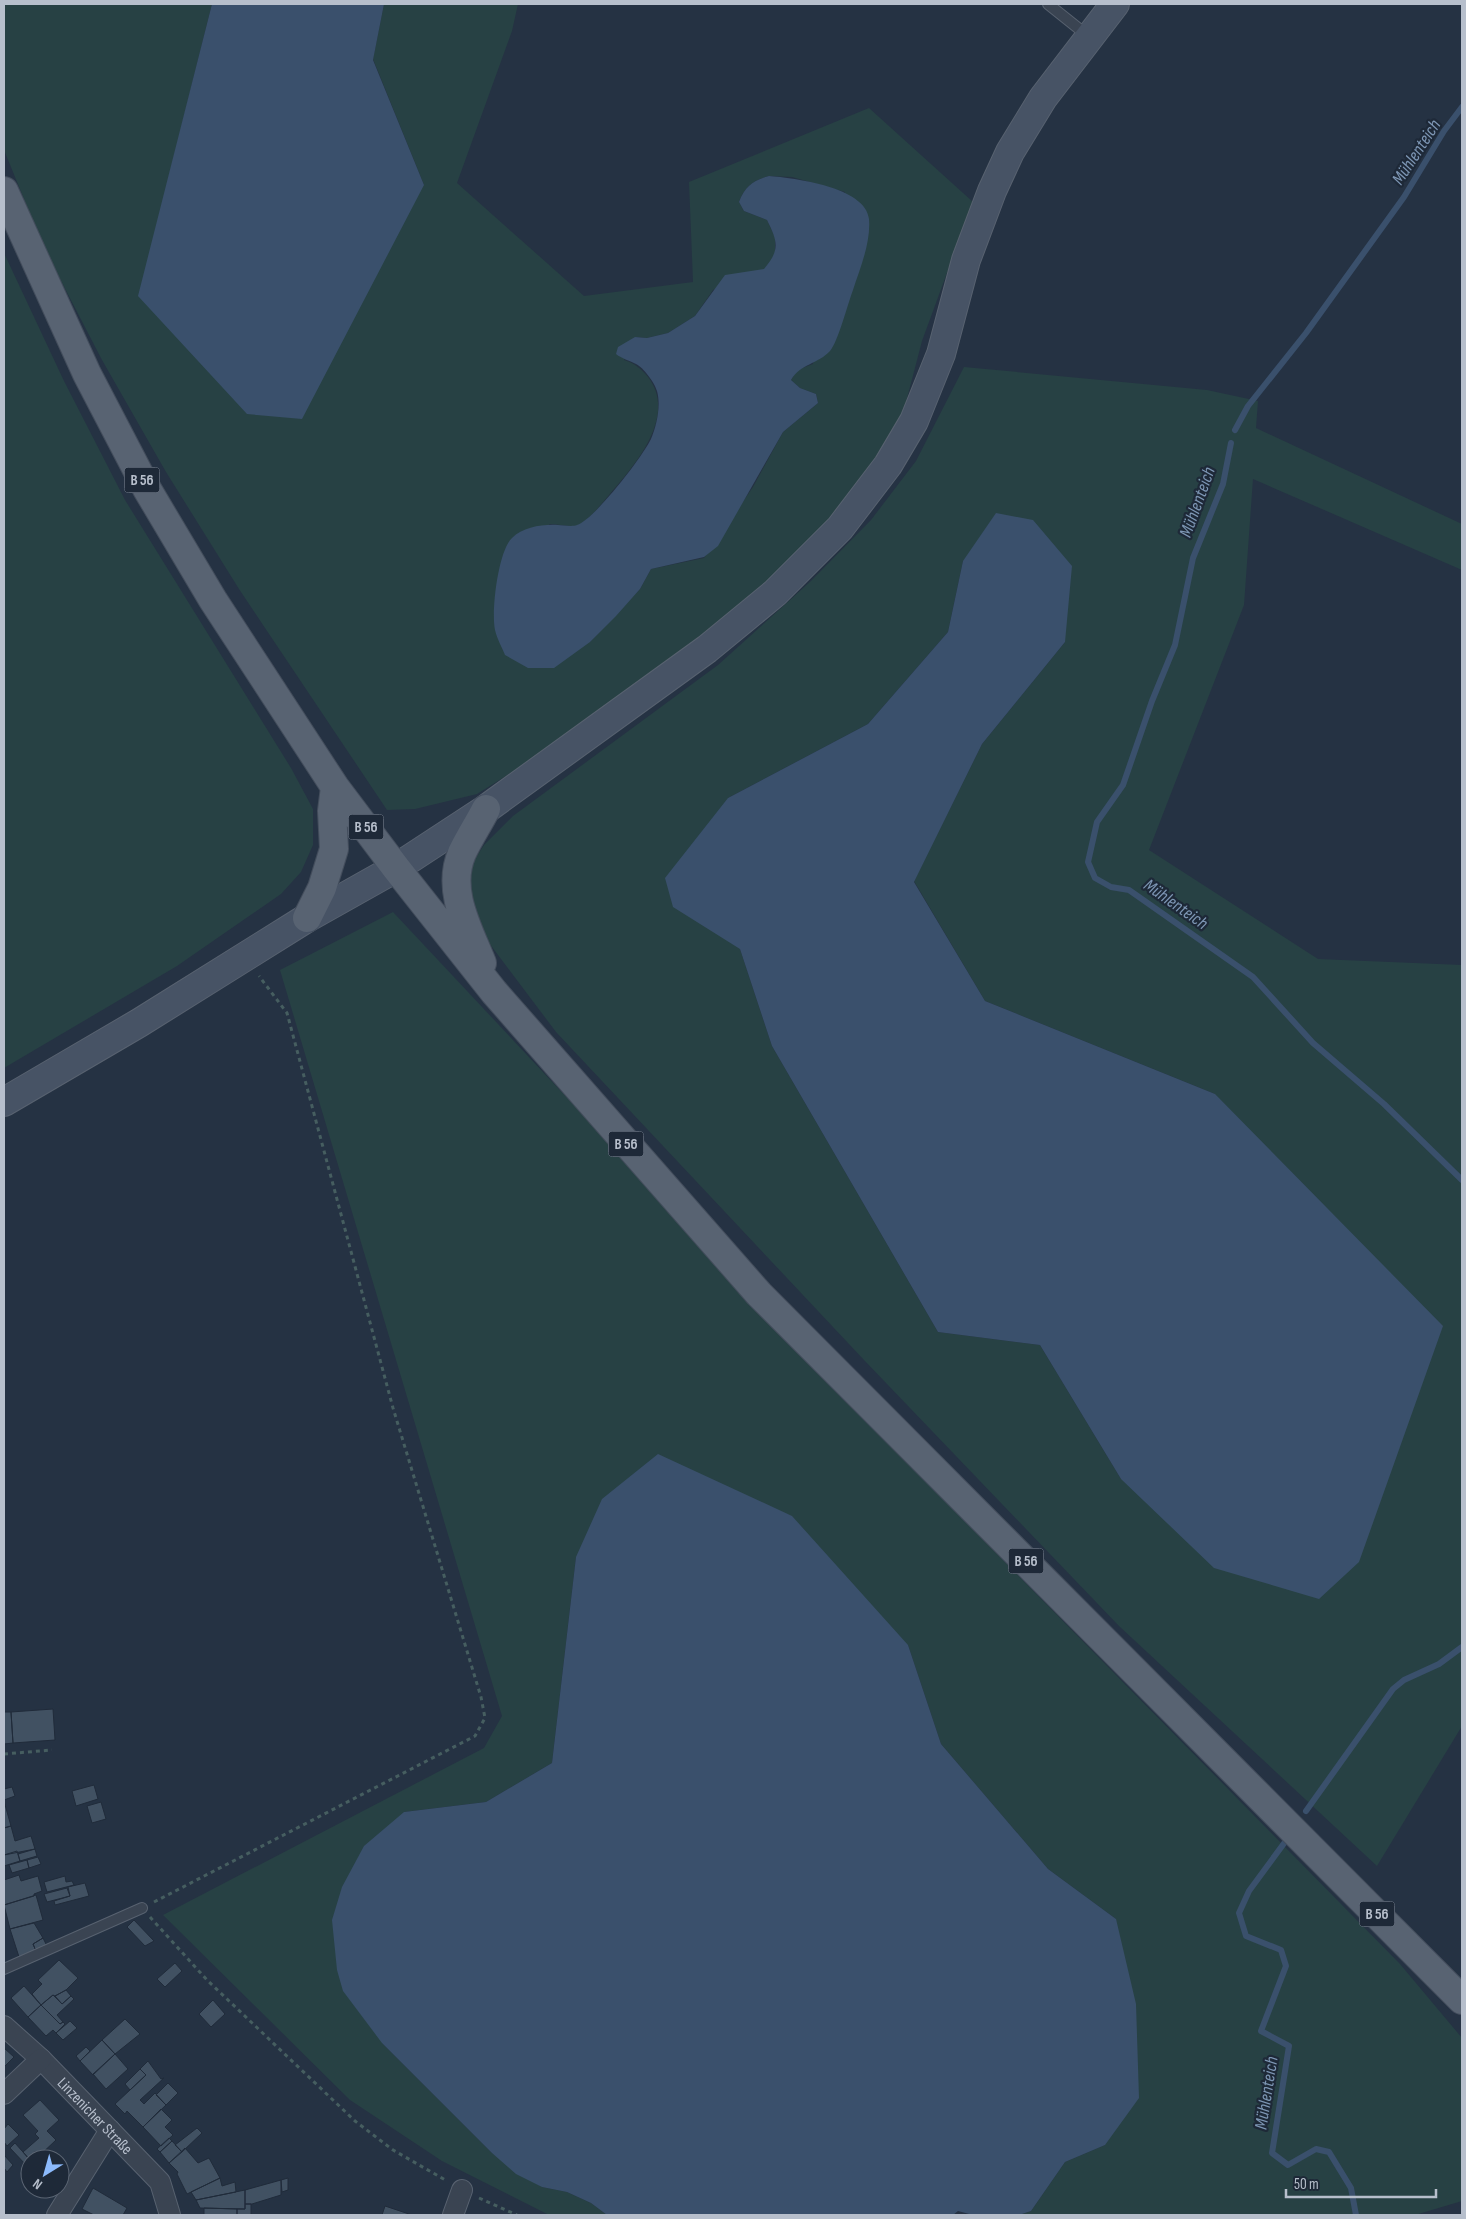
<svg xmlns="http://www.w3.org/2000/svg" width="1466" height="2219" font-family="'Sofia Sans Condensed',sans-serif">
	<rect width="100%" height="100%" fill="#253243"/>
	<path fill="#274144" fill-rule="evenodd" d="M4,4H212L139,296L424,185L373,59L384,4H518L512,31L457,183L584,296L693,282L689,182L869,108L973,202L922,341L900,425L865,479L800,558L734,617L578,731L477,794L415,809L387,810L239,589L166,472L102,360L44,248L4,150ZM769,176L792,177L845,192L813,364L797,370L791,380L800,388L816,394L818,403L783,432L753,487L704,558L651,569L640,589L590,642L549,524C557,524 568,527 576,526C587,523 602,503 609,495C635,465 678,416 648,377C640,368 636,364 624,360L635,337L647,338L668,333L695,316L713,290L746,273L764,270L775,257V237L767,220L744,211L739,202C745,186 754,180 769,176Z
		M4,253L64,381L125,500L291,768L313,809V845L301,872L281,894L177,966L4,1068Z
		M964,367L1207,390L1258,401L1256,428L1462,524V570L1253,479L1244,605L1149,850L1318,959L1462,965V1726L1377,1866L1119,1626L864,1360L556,1032L483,935L466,887L471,865L484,845L513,816L718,665L811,581L871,520L916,461ZM963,561L1065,642L982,744L914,881L985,1001L1215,1094L1121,1479L1040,1345L938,1332L772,1046L740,949L728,798L868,724L948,632Z
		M393,912L949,1505L1400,1964L1462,2038V2201L1415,2215H1019L1031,2211L1065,2162L1105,2145L1116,1919L1048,1869L941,1744L908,1645L576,1557L552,1763L486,1802L404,1812L382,2043L492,2153L542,2187L567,2192L591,2203L607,2215H549L442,2161L350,2100L163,1915L484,1748L502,1716L280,970Z"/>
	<path fill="#3a506c" d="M212,4H384L373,60L424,185L302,419L247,414L138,296Z
		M769,176C794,178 866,187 869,219C871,243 860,268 853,290C848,303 838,342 830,351C818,364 800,364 791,380L800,388L816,394L818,403L783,432L718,546L704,557L651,569L640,589L616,616L590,642L554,668H528L505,655C502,647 497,639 495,630C491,612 498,551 512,538C523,527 543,524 558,525C563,525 572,527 577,525C594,520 643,456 651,439C657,425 661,405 657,391C655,383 643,367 636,364C629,360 622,359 616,354L618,347L635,337L647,338L668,333L695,316L725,275L764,269C780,250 778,242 767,220L744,211L739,202C745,186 754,180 769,176Z
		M996,513L1033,520L1072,566L1065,642L982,744L914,882L985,1001L1215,1094L1443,1326L1359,1562L1319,1599L1214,1568L1121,1479L1040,1345L938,1332L772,1046L740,949L673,907L665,878L728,798L868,724L948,632L963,561Z
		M658,1454L792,1516L908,1645L941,1744L1048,1869L1116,1919L1136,2004L1139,2098L1105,2145L1065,2162L1031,2211L1019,2215H973L958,2211L953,2215H607L591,2203L567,2192L542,2187L516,2174L492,2153L382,2043L343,1991L337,1970L332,1920L342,1887L364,1846L404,1812L486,1802L552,1763L576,1557L602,1499Z"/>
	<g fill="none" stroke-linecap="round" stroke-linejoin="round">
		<path stroke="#3a506c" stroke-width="6" d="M1235,430L1248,406L1306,333L1404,197L1444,131L1462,107
			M1231,443L1223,484L1193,558L1175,645L1152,701L1123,785L1097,822L1088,862L1095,878L1111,887L1129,890L1253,977L1313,1043L1384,1104L1462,1180
			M1306,1811L1393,1689L1404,1680L1439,1664L1462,1647
			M1285,1842L1249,1891L1239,1913L1246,1936L1281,1950L1286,1966L1261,2031L1289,2046L1272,2153L1288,2165L1316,2149L1329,2152L1351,2188L1356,2215"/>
	</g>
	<path fill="#415162" stroke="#202b3a" d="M53,1709L55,1740L13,1743L11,1712Z
		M4,1712H11L13,1743L4,1744Z
		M94,1785L98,1799L76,1806L72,1791Z
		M12,1787L15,1796L4,1800V1789Z
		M4,1801L11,1826L4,1828Z
		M101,1802L106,1819L92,1823L87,1806Z
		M11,1826L15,1841L31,1836L35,1849L4,1855V1828Z
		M35,1849L37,1856L20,1861L18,1854Z
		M17,1851L20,1861L4,1866V1855Z
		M38,1857L41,1864L29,1868L27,1860Z
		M27,1860L29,1868L12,1873L9,1865Z
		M19,1875L21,1881L38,1876L42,1891L34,1894V1896L4,1905V1880Z
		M65,1876L66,1882L72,1881L74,1885L47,1892L44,1882Z
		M85,1883L89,1896L55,1905L54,1901L70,1896L68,1887Z
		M67,1888L70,1896L47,1902L44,1894Z
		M36,1895L43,1920L10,1929L4,1905Z
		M134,1920L154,1941L145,1946L127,1927Z
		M34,1923L43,1938L33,1944L36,1951L20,1960L10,1929Z
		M43,1938L47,1946L36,1951L33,1944Z
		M59,1960L78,1978L66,1990L55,1996L53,1995L41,2005L32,1994L42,1984L38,1980Z
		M175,1963L182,1971L165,1987L157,1979Z
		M24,1986L41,2005L28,2017L11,1998Z
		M66,1990L71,1996L62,2004L55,1996Z
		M53,1995L62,2004L71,1996L74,1999L57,2015L63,2022L60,2024L41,2005Z
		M213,2000L225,2014L211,2027L199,2014Z
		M41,2005L60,2024L63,2022L65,2024L56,2033L53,2030L46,2036L28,2017Z
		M125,2019L140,2034L115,2054L102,2040Z
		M70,2021L77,2028L63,2040L56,2033Z
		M102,2040L115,2054L93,2075L80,2061Z
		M86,2047L90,2051L80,2061L76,2056Z
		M4,2048L14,2057L4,2067Z
		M115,2054L128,2069L106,2089L93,2074Z
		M148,2061L161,2079L164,2078L140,2100L144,2104L155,2093L166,2105L143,2127L127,2111L125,2114L115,2104L146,2075L140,2069Z
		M140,2069L146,2075L130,2090L125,2084Z
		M168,2083L178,2093L166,2105L156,2095Z
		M40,2100L59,2120L47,2131L56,2140L37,2158L35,2157L30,2160L23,2152L39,2138L35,2134L38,2131L23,2115Z
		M161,2109L172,2120L165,2127L173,2135L161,2146L143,2127Z
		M8,2124L19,2135L7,2146L4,2142V2129Z
		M197,2128L202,2133L182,2152L175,2145Z
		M169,2138L172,2141L160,2152L157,2149Z
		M172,2141L182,2152L169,2163L160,2152Z
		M15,2143L30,2160L26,2165L10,2148Z
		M185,2148L198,2163L209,2158L220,2178L187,2194L177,2174L178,2172L169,2163Z
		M4,2155L13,2165L7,2172L4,2168Z
		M220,2178L222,2186L235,2182L236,2192L196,2200L191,2192Z
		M288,2178V2190L282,2192L281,2180Z
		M281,2180V2195L252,2204H245V2190Z
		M93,2188L127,2208L123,2215H94L82,2209Z
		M245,2190V2209L200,2208L196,2200Z
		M245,2204H251V2215H237V2209H245Z
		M385,2206L412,2215H382Z
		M204,2208L237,2209V2215H204Z"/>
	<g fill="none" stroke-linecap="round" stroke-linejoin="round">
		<g stroke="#586270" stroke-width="12">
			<path id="service" d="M1048,4L1088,36
				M4,1969L142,1908"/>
		</g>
		<g stroke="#586270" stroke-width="22">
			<g id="minor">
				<path id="s1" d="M4,2026L41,2059L160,2182L170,2215"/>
				<path d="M4,2094L41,2059"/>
				<path d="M57,2215L110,2130"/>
				<path d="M453,2215L462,2190"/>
			</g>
		</g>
		<g stroke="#586270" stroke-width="30">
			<path id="secondary" d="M4,1102L139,1023L307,918L396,868L486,809L707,649L775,593L840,528L888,465L914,421L941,354L966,260L992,191L1010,152L1043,98L1115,4"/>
		</g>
		<g stroke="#434d5c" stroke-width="30">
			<path id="primary" d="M4,191L87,374L147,489L213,600L335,787L396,868L494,992L759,1294L1462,2000
				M307,918L322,888L334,849L332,811L335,787
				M482,963C468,928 446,890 462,853C469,838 479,823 486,809"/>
		</g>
		<path stroke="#465e60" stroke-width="3" stroke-dasharray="4 4" stroke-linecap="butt" d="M4,1754L52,1750
			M154,1902L475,1736L485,1718L481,1697L393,1408L287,1013L259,976
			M150,1917L207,1980L355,2121L393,2150L447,2181
			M479,2198L517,2215"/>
		<use href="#service" stroke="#3a4452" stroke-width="10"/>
		<use href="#minor" stroke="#3a4452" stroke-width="20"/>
		<use href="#secondary" stroke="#475365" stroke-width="28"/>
		<use href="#primary" stroke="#586372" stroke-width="28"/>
	</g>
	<g text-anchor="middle" stroke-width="4.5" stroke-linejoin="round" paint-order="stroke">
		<g fill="#1e2938" stroke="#8992a0" stroke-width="1">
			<rect x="124.5" y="467.5" width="35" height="25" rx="4"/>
			<rect x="348.5" y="814.5" width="35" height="25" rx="4"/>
			<rect x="608.5" y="1131.5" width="35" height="25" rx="4"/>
			<rect x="1008.5" y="1548.5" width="35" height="25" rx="4"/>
			<rect x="1359.5" y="1901.5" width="35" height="25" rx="4"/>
		</g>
		<g font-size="15" font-weight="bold" fill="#b7bfcc">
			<text x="142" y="485">B 56</text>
			<text x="366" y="832">B 56</text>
			<text x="626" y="1149">B 56</text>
			<text x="1026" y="1566">B 56</text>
			<text x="1377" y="1919">B 56</text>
		</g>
		<g font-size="16" fill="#b7bfcc" stroke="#1e2938">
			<text dy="6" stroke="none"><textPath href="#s1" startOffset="128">Linzenicher Straße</textPath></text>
		</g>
		<g font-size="18" font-style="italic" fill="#7d96b4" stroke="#1e2938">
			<text transform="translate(1416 152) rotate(-57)" y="6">Mühlenteich</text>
			<text transform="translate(1197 502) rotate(-70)" y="6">Mühlenteich</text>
			<text transform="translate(1176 904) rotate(35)" y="6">Mühlenteich</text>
			<text transform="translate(1266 2093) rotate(-81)" y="6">Mühlenteich</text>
		</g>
	</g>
	<rect width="1466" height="2219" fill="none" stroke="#b7bfcc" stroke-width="10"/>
	<g transform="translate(45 2174) rotate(217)"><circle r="24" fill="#1e2938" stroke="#5b6573"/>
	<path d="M0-4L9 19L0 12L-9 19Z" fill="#8cbafc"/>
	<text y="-8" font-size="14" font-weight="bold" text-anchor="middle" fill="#b7bfcc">N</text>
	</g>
	<path d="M1286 2189v8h150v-8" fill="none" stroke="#b7bfcc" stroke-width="2.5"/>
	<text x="1294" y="2189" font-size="15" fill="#b7bfcc" stroke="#1e2938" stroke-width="4" paint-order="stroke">50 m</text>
</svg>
